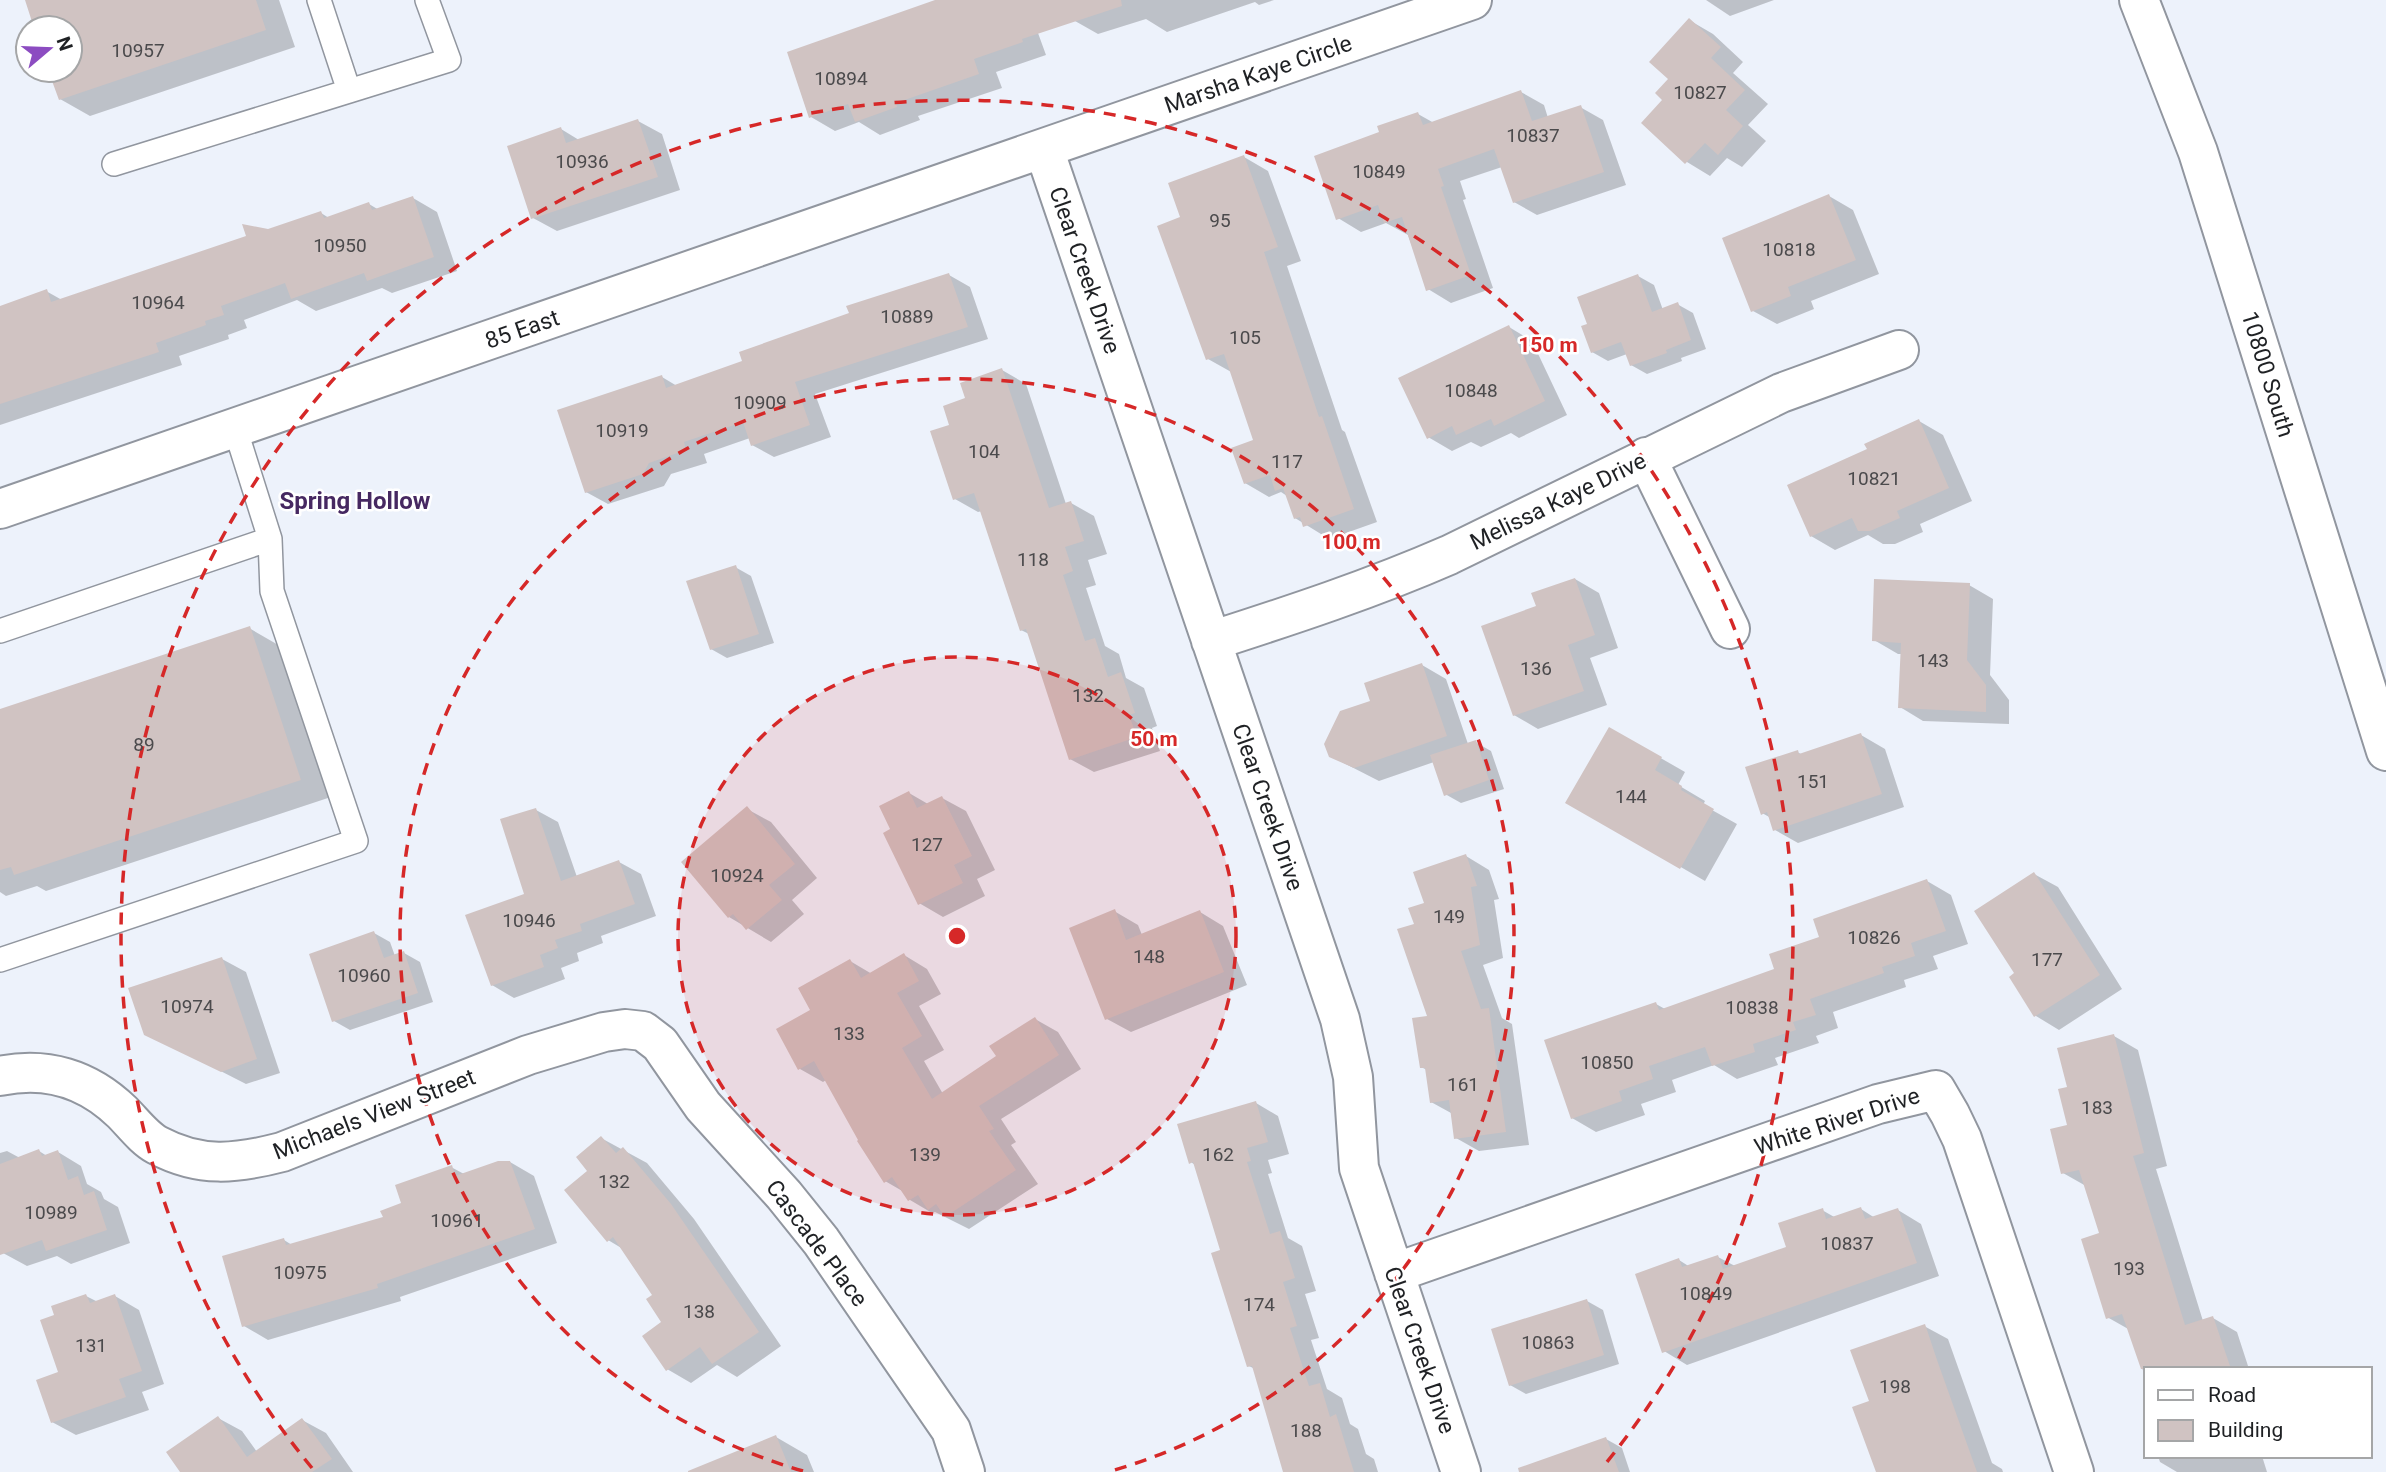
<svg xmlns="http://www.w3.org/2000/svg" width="2386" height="1472" font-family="Roboto,sans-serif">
	<rect width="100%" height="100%" fill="#edf2fb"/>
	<path fill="#0003" d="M26,0H279L295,47L90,116L60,99L50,70H70V28H36Z
		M940,0H1026L1046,55L996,72L1002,88L918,116L920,120L880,135L859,122L835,131L811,117Z
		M1068,0H1274L1259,5L1255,2L1167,32L1146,19L1098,34L1075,21Z
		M1706,0H1774L1730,16Z
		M1689,20L1713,34L1743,62L1733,73L1768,104L1748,125L1766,141L1742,167L1727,158L1710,176L1687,162L1644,123L1665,100Z
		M1521,92L1544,105L1548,118L1580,107L1603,120L1626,185L1537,215L1514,202L1502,167L1460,181L1466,199L1463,200L1493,288L1451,303L1428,289L1408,235L1386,223L1361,232L1338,218L1381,133L1418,114L1434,123Z
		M638,121L662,134L680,190L557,231L533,218L561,129L579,140Z
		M1244,157L1268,171L1301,261L1287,266L1342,430L1345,432L1377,522L1329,539L1295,518L1287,496L1281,492L1269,497L1245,483L1255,441L1233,373L1208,359L1183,218Z
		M1829,196L1853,210L1879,274L1811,301L1814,309L1777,324L1753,311Z
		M413,198L437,212L457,271L392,293L382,288L316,311L297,300L244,320L247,328L228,335L229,339L179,356L182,365L0,425V307L46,291L62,300L321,213L329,218L369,204L379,210Z
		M949,275L970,287L988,339L815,394L831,437L774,457L752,445L750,438L704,454L707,463L671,474L664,486L608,504L586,492L662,377L677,386L744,362L851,314Z
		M1638,276L1654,285L1663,310L1677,304L1693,313L1706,349L1681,358L1682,361L1647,374L1631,365L1627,354L1608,361L1592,352L1589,325Z
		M1509,327L1532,341L1567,415L1519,438L1511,433L1481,447L1471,442L1452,451L1428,437Z
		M1002,370L1026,384L1066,504L1071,503L1094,516L1107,554L1088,560L1096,585L1086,588L1105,646L1119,654L1126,678L1144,688L1157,726L1152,728L1160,751L1094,772L1070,759L1029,634L1021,630L982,511L978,512L955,499L951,426L968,399Z
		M1919,421L1943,435L1972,501L1920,524L1923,532L1895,544H1883L1868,535L1835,550L1811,536L1869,450Z
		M735,567L751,576L774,643L727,658L711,649Z
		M1575,579L1599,593L1618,648L1590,658L1607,705L1538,729L1514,715L1538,607Z
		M1969,585L1993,599L1990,675L2009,700V724L1923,721L1900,707L1902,654H1898L1874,640Z
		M249,628L280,646L331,797L46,891L37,886L6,896L0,892V711Z
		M1422,665L1446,679L1468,744L1475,742L1491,751L1504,789L1461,803L1445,794L1434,762L1379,781L1330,756L1372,702Z
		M1610,729L1685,772L1678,785L1705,801L1703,805L1737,824L1705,881L1568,802Z
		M1861,735L1885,749L1904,807L1798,843L1775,830L1771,818L1762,813L1797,752L1803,755Z
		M909,793L928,804L942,798L966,811L995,870L977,879L985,896L943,917L919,903L892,830Z
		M747,809L771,822L817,878L792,900L804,914L771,942L729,917Z
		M536,810L558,822L577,877L619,862L641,874L656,916L601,936L603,943L577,953L579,961L561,968L565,979L514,998L492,985L527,895Z
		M1466,856L1489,870L1499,899L1494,900L1503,958L1483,965L1502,1018L1512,1024L1529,1145L1479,1151L1456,1138L1451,1113L1431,1102L1427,1070L1421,1067L1429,1018L1416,925L1426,904Z
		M2034,874L2058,887L2122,989L2059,1030L2036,1016L2011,978L2016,974Z
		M1927,881L1951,895L1968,944L1933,956L1938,969L1904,980L1906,987L1833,1012L1838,1028L1816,1036L1819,1043L1775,1058L1778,1065L1737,1079L1714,1065L1672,1080L1676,1092L1641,1104L1645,1115L1596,1132L1572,1118L1656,1004L1665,1009L1776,970L1821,938Z
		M1114,911L1138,925L1142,935L1200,912L1223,926L1247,985L1131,1032L1107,1019Z
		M374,933L390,942L395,956L404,953L420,962L433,1002L350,1030L334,1021Z
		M904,955L927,969L941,994L919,1006L944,1050L924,1061L943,1094L999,1057L1035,1019L1058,1032L1081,1069L1001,1119L1016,1142L1011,1145L1038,1184L969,1229L935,1212L932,1213L910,1200L904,1192L885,1181L826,1080L823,1082L800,1069L813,1011L850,961L872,974Z
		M222,959L246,972L280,1073L246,1084L146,1033Z
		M2114,1036L2138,1050L2167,1166L2156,1169L2203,1321L2213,1318L2237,1332L2249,1369H2146V1380L2130,1330L2107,1317L2101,1234L2086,1186L2063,1173L2069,1126V1088Z
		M1256,1103L1278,1116L1289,1154L1268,1160L1272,1173L1268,1174L1288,1238L1302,1246L1316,1291L1305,1294L1319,1338L1311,1340L1327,1389L1342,1398L1350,1424L1358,1429L1366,1454L1374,1459L1378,1472H1285L1255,1369L1249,1366L1222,1251L1195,1165L1191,1162Z
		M601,1138L647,1163L694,1219L781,1346L737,1377L717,1365L691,1383L667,1369L664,1323L654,1295L623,1249L608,1240L590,1172Z
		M7,1151L20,1158L39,1151L47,1156L58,1152L81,1166L87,1184L101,1192L104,1199L118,1207L130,1243L71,1264L57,1256L27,1266L3,1253L0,1243V1153Z
		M510,1162L534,1176L557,1243L400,1297L401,1301L268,1340L244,1326L284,1240L292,1245L385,1218L451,1167L464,1174Z
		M1861,1209L1875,1218L1898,1210L1921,1224L1939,1276L1687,1365L1664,1351L1679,1260L1690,1267L1718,1257L1735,1266L1788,1248L1822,1210L1836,1218Z
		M86,1296L98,1302L115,1296L139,1310L164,1384L142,1392L149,1410L76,1435L52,1422L60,1373Z
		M1587,1301L1603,1310L1619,1364L1526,1394L1510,1385Z
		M1924,1326L1948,1339L1992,1463L2002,1469L2003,1472H1877L1871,1402Z
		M218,1418L242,1431L257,1452L302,1420L326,1433L353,1472H182Z
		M776,1437L807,1455L814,1472H693Z
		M1606,1439L1622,1448L1630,1472H1556Z
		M2158,1456H2262L2267,1472H2177L2160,1462Z"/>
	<path fill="#d0c3c2" d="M25,0H256L266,30L59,100L48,70H70V28H34Z
		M935,0H1121L1122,6L1022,39L1023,42L974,59L979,74L896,103L897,107L855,122L848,104L809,118L787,52Z
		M1689,18L1721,47L1711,58L1745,90L1726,110L1743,126L1718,155L1705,143L1685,164L1641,123L1662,100L1655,93L1668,79L1649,62Z
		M1521,90L1532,121L1581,105L1604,172L1513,203L1494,149L1438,169L1444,186L1441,187L1471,275L1426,291L1402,217L1384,223L1378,205L1336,220L1314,156L1379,132L1377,126L1418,112L1423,125Z
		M638,119L658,177L531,219L507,146L561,127L566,143Z
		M1244,155L1278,247L1264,252L1319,417L1322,416L1354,509L1303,527L1300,517L1294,519L1283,488L1275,491L1270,475L1244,484L1231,448L1253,440L1224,354L1206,360L1157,226L1180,217L1168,183Z
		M1829,194L1856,260L1788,287L1791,296L1751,312L1722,238Z
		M413,196L434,257L367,281L364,273L291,299L285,283L221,306L224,315L205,321L206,325L156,343L159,352L0,404V306L47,289L51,302L246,236L242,224L268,229L321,211L324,218L369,202L372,210Z
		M949,273L968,327L795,382L810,425L751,446L743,422L684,442L686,450L649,463L643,474L585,493L557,410L662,375L666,388L742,361L739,352L849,313L846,306Z
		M1638,274L1652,312L1678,302L1691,340L1666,350L1667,353L1630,366L1621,342L1591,353L1581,326L1587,324L1577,297Z
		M1509,325L1545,401L1494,426L1491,419L1456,435L1452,426L1427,439L1398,378Z
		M1002,368L1049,508L1071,501L1084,541L1065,547L1073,571L1063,575L1085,641L1095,638L1108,677L1121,672L1135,713L1129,715L1137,737L1069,760L1026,629L1020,631L974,493L953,500L930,431L949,425L943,406L965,398L960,383Z
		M1919,419L1949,488L1897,511L1900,518L1870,531H1858L1852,518L1810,537L1787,485L1867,449L1864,444Z
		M736,565L759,634L710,650L686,581Z
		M1575,578L1595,635L1568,645L1584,691L1513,716L1481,626L1536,606L1531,593Z
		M1874,579L1970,583L1967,660L1986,685V712L1898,708L1901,643L1872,641Z
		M250,626L301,780L14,875L11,867L0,870V709Z
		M1422,663L1447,736L1354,768L1329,757L1324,744L1340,711L1370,701L1364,683Z
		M1609,727L1662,757L1655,770L1682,786L1681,790L1714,809L1680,869L1565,803Z
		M1861,733L1882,794L1773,831L1767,812L1761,815L1745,767L1798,750L1799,754Z
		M1476,740L1489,780L1444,796L1430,755Z
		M909,791L917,808L942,796L972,856L954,865L963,883L918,905L883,833L890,829L879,806Z
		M747,806L795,864L769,885L782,900L746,930L733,914L728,918L681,862Z
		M536,808L561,881L619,860L635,904L580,924L582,931L555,940L558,948L540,955L544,967L491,986L465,915L524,894L500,819Z
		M1466,854L1477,886L1471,887L1480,945L1461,951L1481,1009L1489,1008L1506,1132L1454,1139L1449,1100L1430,1103L1425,1068H1420L1412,1018L1427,1016L1397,929L1414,924L1408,908L1424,903L1413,872Z
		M2034,872L2100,975L2034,1017L2009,977L2014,973L1974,911Z
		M1927,879L1946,931L1911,943L1915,956L1882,967L1884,973L1810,999L1816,1015L1793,1022L1796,1030L1753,1044L1755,1052L1712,1066L1705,1047L1649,1066L1653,1079L1619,1091L1622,1101L1571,1119L1544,1040L1656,1002L1659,1010L1774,969L1769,954L1819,937L1813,919Z
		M1115,909L1126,940L1200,910L1224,972L1105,1020L1069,928Z
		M374,931L384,958L404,951L418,993L332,1022L309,954Z
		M904,953L919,981L897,993L922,1036L902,1048L932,1099L996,1056L989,1046L1035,1017L1059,1055L979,1106L994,1129L989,1131L1016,1170L945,1217L936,1204L928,1210L918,1195L908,1201L892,1177L884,1183L857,1141L858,1140L814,1061L798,1070L776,1029L810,1010L798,988L850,959L861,978Z
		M222,957L257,1059L221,1072L144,1035L128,988Z
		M2114,1034L2144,1153L2133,1156L2185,1325L2213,1316L2231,1369H2141L2122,1314L2106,1319L2081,1239L2099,1233L2079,1170L2061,1174L2050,1129L2067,1125L2058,1089L2067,1087L2057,1048Z
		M1256,1101L1268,1142L1247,1148L1251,1161L1247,1162L1270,1234L1280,1231L1295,1278L1283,1282L1297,1326L1290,1328L1309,1386L1320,1383L1330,1417L1336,1414L1354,1472H1283L1252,1366L1247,1367L1211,1253L1220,1250L1193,1162L1189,1164L1177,1124Z
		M601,1136L616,1153L623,1147L671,1204L759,1332L712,1364L700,1347L666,1371L642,1336L661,1322L646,1299L652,1295L613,1237L607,1242L564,1190L587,1171L576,1157Z
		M39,1149L42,1156L58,1150L68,1180L78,1176L84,1195L94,1191L107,1230L46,1251L42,1240L0,1255V1164Z
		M498,1161H510L535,1229L377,1284L378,1288L242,1327L222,1256L284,1238L286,1245L383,1217L380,1211L401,1203L395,1185L452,1165L455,1176Z
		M1861,1207L1865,1219L1898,1208L1917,1263L1662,1353L1635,1274L1679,1258L1682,1267L1718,1255L1723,1269L1786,1247L1778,1223L1823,1208L1826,1219Z
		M86,1294L90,1303L115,1294L142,1371L119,1379L126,1397L51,1423L36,1380L58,1372L40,1320L54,1315L51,1306Z
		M1587,1299L1604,1355L1509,1386L1491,1329Z
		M1925,1324L1937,1360L1977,1472H1876L1852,1407L1869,1401L1850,1350Z
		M218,1416L247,1457L302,1418L332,1459L312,1472H180L166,1452Z
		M776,1435L791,1472H688V1471Z
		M1606,1437L1619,1472H1519L1518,1468Z"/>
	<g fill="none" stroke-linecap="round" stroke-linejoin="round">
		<g stroke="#91969f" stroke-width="26">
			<path id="service" d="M319,0L349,91
				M114,164L449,60L427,0
				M0,631L270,539
				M0,960L356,841L272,591L270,539L235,428"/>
		</g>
		<g stroke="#91969f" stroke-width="42">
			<path id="minor" d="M2139,0L2198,152L2386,751
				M1044,149L1340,1019L1353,1077L1359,1168L1461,1472
				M1646,457L1730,629
				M0,509L1472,0
				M1211,641C1292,615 1371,589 1449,555L1781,393L1899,350
				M0,1076C46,1066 88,1079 122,1112C133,1123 144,1138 157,1145C200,1168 236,1164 282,1152L528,1055L604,1032L625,1029L643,1031L660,1044L703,1106L784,1195L821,1241L951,1430L965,1472
				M1394,1273L1878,1104L1936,1090L1950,1114L1962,1139L2074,1472"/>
		</g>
		<use href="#service" stroke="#fff" stroke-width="23"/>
		<use href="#minor" stroke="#fff" stroke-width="38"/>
	</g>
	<circle cx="957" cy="936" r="279" fill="#d62828" fill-opacity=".12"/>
	<g fill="none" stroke="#d62828" stroke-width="3.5" stroke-dasharray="12 9">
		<circle cx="957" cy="936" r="279"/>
		<path d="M803 1471A557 557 0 1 1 1111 1471"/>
		<path d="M312 1468A836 836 0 1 1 1602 1468"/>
	</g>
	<g text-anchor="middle" stroke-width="5" stroke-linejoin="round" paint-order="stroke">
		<g font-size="19" fill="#4b4a4c">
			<text x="138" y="57">10957</text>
			<text x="841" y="85">10894</text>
			<text x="1700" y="99">10827</text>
			<text x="1533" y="142">10837</text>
			<text x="582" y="168">10936</text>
			<text x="1379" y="178">10849</text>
			<text x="1220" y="227">95</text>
			<text x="340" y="252">10950</text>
			<text x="1789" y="256">10818</text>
			<text x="158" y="309">10964</text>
			<text x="907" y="323">10889</text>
			<text x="1245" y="344">105</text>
			<text x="1471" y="397">10848</text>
			<text x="760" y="409">10909</text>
			<text x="622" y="437">10919</text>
			<text x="984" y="458">104</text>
			<text x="1287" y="468">117</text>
			<text x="1874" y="485">10821</text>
			<text x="1033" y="566">118</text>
			<text x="1933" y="667">143</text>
			<text x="1536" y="675">136</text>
			<text x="1088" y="702">132</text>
			<text x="144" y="751">89</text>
			<text x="1813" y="788">151</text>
			<text x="1631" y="803">144</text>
			<text x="927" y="851">127</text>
			<text x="737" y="882">10924</text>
			<text x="1449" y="923">149</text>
			<text x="529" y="927">10946</text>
			<text x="1874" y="944">10826</text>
			<text x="1149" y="963">148</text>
			<text x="2047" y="966">177</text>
			<text x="364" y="982">10960</text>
			<text x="187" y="1013">10974</text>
			<text x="1752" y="1014">10838</text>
			<text x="849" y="1040">133</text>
			<text x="1607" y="1069">10850</text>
			<text x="1463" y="1091">161</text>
			<text x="2097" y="1114">183</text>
			<text x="925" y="1161">139</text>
			<text x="1218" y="1161">162</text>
			<text x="614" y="1188">132</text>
			<text x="51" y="1219">10989</text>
			<text x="457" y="1227">10961</text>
			<text x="1847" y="1250">10837</text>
			<text x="2129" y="1275">193</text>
			<text x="300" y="1279">10975</text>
			<text x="1706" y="1300">10849</text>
			<text x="1259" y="1311">174</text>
			<text x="699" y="1318">138</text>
			<text x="1548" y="1349">10863</text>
			<text x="91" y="1352">131</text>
			<text x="1895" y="1393">198</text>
			<text x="1306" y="1437">188</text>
		</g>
		<g font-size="23" fill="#1f2124" stroke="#fff">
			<text transform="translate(1258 74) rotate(-19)" y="8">Marsha Kaye Circle</text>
			<text transform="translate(1085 270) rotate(71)" y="8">Clear Creek Drive</text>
			<text transform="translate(522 329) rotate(-19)" y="8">85 East</text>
			<text transform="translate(2268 374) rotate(73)" y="8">10800 South</text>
			<text transform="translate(1558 501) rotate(-26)" y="8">Melissa Kaye Drive</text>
			<text transform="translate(1268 807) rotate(71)" y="8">Clear Creek Drive</text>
			<text transform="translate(374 1114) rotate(-21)" y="8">Michaels View Street</text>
			<text transform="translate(1837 1121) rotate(-18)" y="8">White River Drive</text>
			<text transform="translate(817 1243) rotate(53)" y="8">Cascade Place</text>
			<text transform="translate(1420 1350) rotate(71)" y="8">Clear Creek Drive</text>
		</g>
		<g font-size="24" font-weight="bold" fill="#462861" stroke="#fff">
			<text x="355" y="509">Spring Hollow</text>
		</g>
	</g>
	<circle cx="957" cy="936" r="10" fill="#d62828" stroke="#fff" stroke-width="3.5"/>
	<g font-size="21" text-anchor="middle" font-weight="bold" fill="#d62828" stroke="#fff" stroke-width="5" stroke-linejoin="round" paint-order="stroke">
		<text x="1548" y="352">150 m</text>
		<text x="1351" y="549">100 m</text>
		<text x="1154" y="746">50 m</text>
	</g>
	<rect x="2144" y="1367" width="228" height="91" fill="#ffffff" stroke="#a5a6a7" stroke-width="2"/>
	<rect x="2158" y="1390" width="35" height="10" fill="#ffffff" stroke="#a5a6a7" stroke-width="2"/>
	<text x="2208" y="1402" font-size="21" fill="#1f2124">Road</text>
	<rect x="2158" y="1420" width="35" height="21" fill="#d0c3c2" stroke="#a5a6a7" stroke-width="2"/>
	<text x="2208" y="1437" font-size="21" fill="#1f2124">Building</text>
	<g transform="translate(49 49) rotate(71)"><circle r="33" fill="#ffffff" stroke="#a5a6a7" stroke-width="2"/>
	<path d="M0-5L12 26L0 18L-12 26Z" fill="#8c4cc1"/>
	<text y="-10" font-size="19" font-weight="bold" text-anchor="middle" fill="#1f2124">N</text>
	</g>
</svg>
